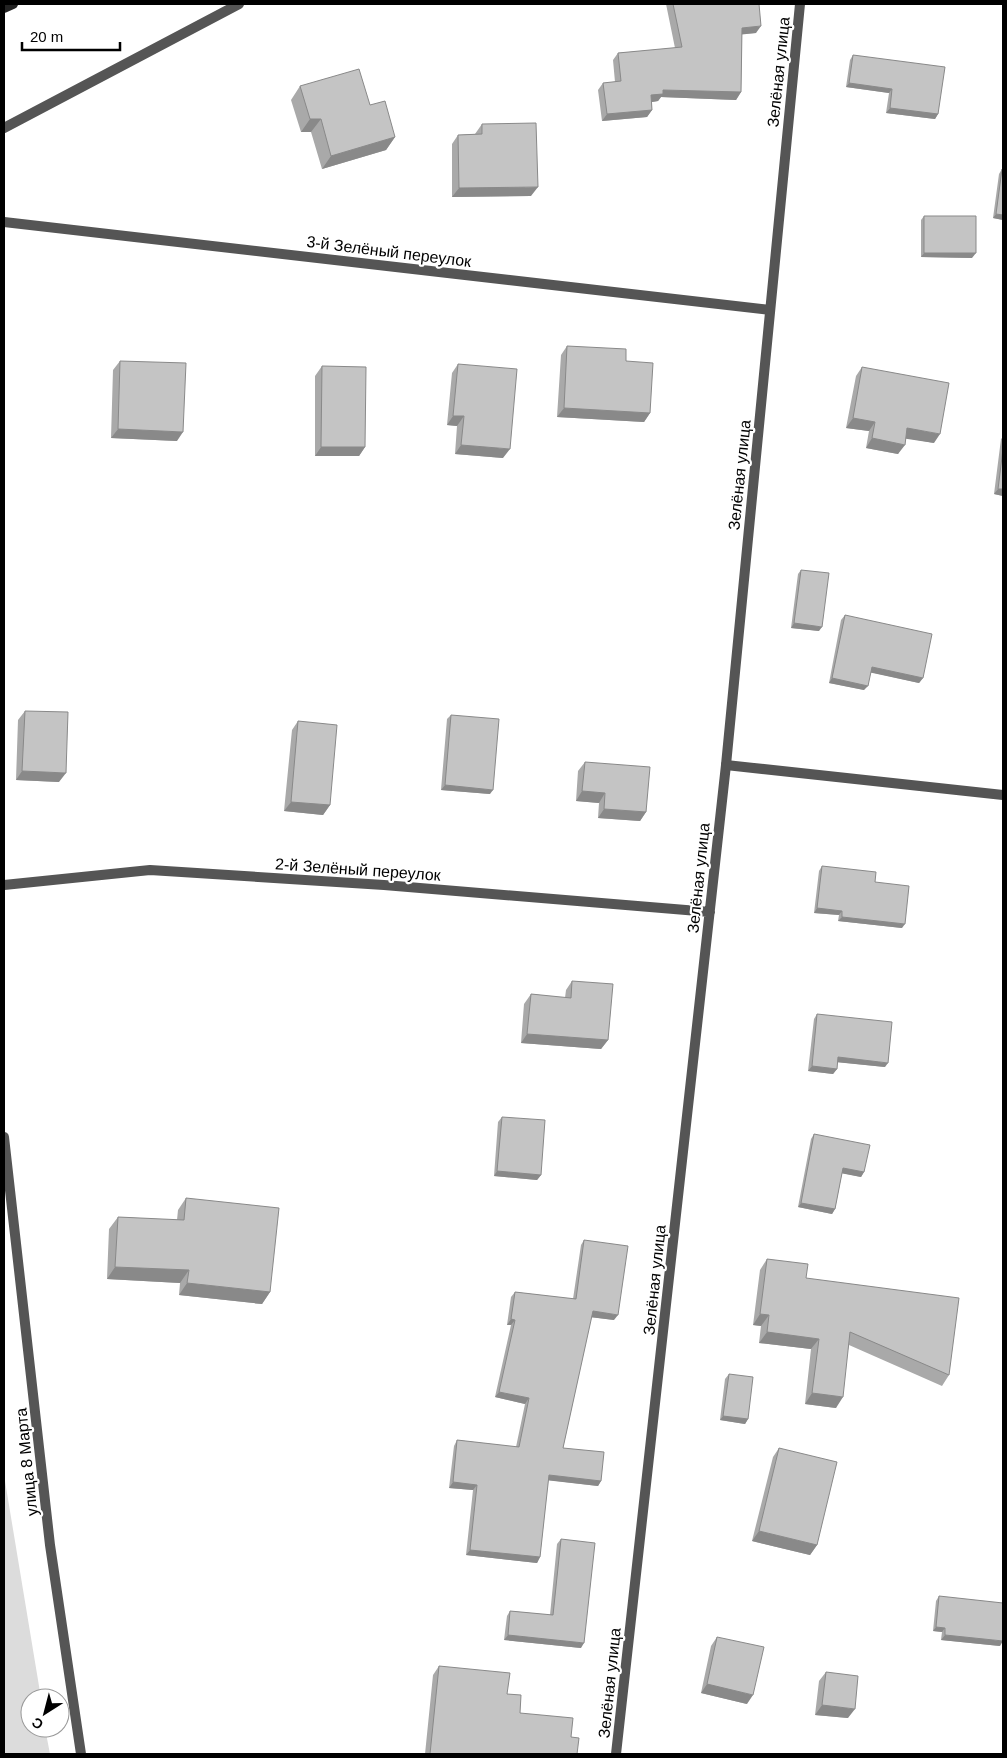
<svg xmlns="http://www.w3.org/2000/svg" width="1007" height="1758" font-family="Arial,sans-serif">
	<rect width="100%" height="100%" fill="#fff"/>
	<path fill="#dcdcdc" d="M4,1475L41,1698H30V1728H45L50,1754H4Z"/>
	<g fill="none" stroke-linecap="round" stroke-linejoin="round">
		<path stroke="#555" stroke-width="10" d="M4,128L239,4
			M726,765L1003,795"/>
		<path stroke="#555" stroke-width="10" d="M4,222L770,310
			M4,885L150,870L384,885L710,912
			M4,1137L50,1545L81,1754
			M616,1754L726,765L800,4"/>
		<path stroke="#222" stroke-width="10" d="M4,8L13,4"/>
	</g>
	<path fill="#a9a9a9" d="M666,4H759L756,33L742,34L741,92L736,100L661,97L658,101L652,102V110L647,117L602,121L598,90L603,83L615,82L613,60L618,53L675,48Z
		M853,55L938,114L935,119L886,113L889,93L846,87L850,60Z
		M300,86L370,105L395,137L386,150L322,169L311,132H301L291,100Z
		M482,124L531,196L452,197V144L458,135L475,134Z
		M1002,169H1003V220L993,218L999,174Z
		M924,216L972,258L921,257V220Z
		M567,346L626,361L650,413L644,422L557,417L561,355Z
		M120,361L177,441L111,438L113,370Z
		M458,364L503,458L455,454L457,426L447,425L452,373Z
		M322,366L365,447L359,456H315V376Z
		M862,367L934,443L906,438L898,454L866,448L869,431L846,428L856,376Z
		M1003,437V496L994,494L1001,439Z
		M801,570L819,631L791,628L798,574Z
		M845,615L923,678L919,683L870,672L864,690L829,683L841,620Z
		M25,711L59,782L16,780L18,720Z
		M451,715L490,794L441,790L447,719Z
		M298,721L330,805L323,815L284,811L292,730Z
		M585,762L646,812L640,821L598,818L599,803L576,801L578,771Z
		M822,866L875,882L902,928L838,921L839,915L814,913L819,871Z
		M572,981L608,1040L601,1049L521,1043L524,1004L531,994L565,998L566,990Z
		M817,1014L885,1067L837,1062V1069L833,1074L808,1071L814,1019Z
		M502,1117L541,1175L537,1180L494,1176L498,1122Z
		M814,1134L864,1172L861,1177L842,1173L835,1209L832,1214L798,1207L811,1139Z
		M186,1198L270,1292L262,1304L179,1295L180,1283L107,1279L109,1229L118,1217L177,1220L178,1210Z
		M584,1240L614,1320L591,1317L563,1448L601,1481L598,1486L548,1480L540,1557L537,1563L466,1555L473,1490L449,1488L454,1446L457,1440L516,1447L525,1404L495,1397L511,1325H507L511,1297L515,1292L573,1299L581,1245Z
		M767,1259L806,1278L949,1375L942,1386L849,1345L836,1408L805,1404L811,1349L759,1343L761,1326L753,1325L760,1270Z
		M729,1374L748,1419L745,1424L720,1420L725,1379Z
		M779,1448L817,1545L810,1555L752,1541L773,1457Z
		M561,1539L581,1648L504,1640L507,1616L510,1611L550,1615L557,1544Z
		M939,1596L1000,1646L941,1640L942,1632L933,1631L936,1601Z
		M717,1637L747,1704L701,1693L711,1646Z
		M439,1666L507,1694L520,1713L571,1737L577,1754H425L433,1675Z
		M826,1672L848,1718L815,1715L819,1681Z"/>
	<path fill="#898989" d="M761,26L756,33L737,35L742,28Z
		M849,83L892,89L889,93L846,87Z
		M663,90L741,92L736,100L661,97L658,101L646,103L651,95Z
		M890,108L938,114L935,119L886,113Z
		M652,110L647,117L602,121L607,114Z
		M310,119H321L311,132H301Z
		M395,137L386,150L322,169L331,156Z
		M538,187L531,196L452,197L459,188Z
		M996,214L1003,215V220L993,218Z
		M924,253H976L972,258L921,257Z
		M564,408L650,413L644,422L557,417Z
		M453,416H464L457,426L447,425Z
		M853,418L875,422L869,431L846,428Z
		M907,428L940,434L934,443L901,438Z
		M118,429L183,432L177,441L111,438Z
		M872,438L905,445L898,454L866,448Z
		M461,445L510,449L503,458L455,454Z
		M321,447H365L359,456H315Z
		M998,489H1003V496L994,494Z
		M794,623L822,627L819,631L791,628Z
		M872,667L923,678L919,683L868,672Z
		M832,678L868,686L864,690L829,683Z
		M22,771L66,773L59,782L16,780Z
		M445,785L493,790L490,794L441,790Z
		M582,791L605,793L599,803L576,801Z
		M291,802L330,805L323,815L284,811Z
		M604,809L646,812L640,821L598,818Z
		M817,908L842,911L839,915L814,913Z
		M842,917L905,924L902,928L838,921Z
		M527,1034L608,1040L601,1049L521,1043Z
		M838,1057L888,1063L885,1067L835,1062Z
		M812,1066L837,1069L833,1074L808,1071Z
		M843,1168L864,1172L861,1177L840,1173Z
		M497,1171L541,1175L537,1180L494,1176Z
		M801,1203L835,1209L832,1214L798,1207Z
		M115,1267L189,1270L180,1283L107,1279Z
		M187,1283L270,1292L262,1304L179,1295Z
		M593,1311L618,1315L614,1320L589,1317Z
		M760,1314L769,1315L761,1326L753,1325Z
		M511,1319L515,1320L511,1325H507Z
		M767,1332L819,1339L811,1349L759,1343Z
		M499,1392L529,1398L525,1404L495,1397Z
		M812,1393L843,1397L836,1408L805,1404Z
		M723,1416L748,1419L745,1424L720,1420Z
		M549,1475L601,1481L598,1486L545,1480Z
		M453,1482L477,1485L473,1490L449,1488Z
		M759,1531L817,1545L810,1555L752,1541Z
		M470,1550L540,1557L537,1563L466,1555Z
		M936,1627L945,1628L942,1632L933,1631Z
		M508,1635L584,1643L581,1648L504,1640Z
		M945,1635L1003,1641L1000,1646L941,1640Z
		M707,1684L753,1695L747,1704L701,1693Z
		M822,1705L855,1709L848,1718L815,1715Z"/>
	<path fill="#c4c4c4" stroke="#898989" d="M673,4H759L761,26L742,28L741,92L663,90V94L651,95L652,110L607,114L603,83L621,81L618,53L682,47Z
		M853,55L945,67L938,114L890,108L892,89L849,83Z
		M359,69L370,105L385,101L395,137L331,156L321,119H310L300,86Z
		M536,123L538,187L459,188L458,135L482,134V124Z
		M1002,169H1003V215L996,214Z
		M924,216H976V253H924Z
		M567,346L626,349V361L653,363L650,413L564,408Z
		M120,361L186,363L183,432L118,429Z
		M458,364L517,369L510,449L461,445L464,416H453Z
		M322,366L366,367L365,447H321Z
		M862,367L949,383L940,434L907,428L905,445L872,438L875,422L853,418Z
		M1003,449V489H998Z
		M801,570L829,573L822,627L794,623Z
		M845,615L932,634L923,678L872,667L868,686L832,678Z
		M25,711L68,712L66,773L22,771Z
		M451,715L499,719L493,790L445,785Z
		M298,721L337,725L330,805L291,802Z
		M585,762L650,767L646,812L604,809L605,793L582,791Z
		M822,866L876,872L875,882L909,886L905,924L842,917V911L817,908Z
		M572,981L613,984L608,1040L527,1034L531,994L571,998Z
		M817,1014L892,1022L888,1063L838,1057L837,1069L812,1066Z
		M502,1117L545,1120L541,1175L497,1171Z
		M814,1134L870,1145L864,1172L843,1168L835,1209L801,1203Z
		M186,1198L279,1208L270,1292L187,1283L189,1270L115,1267L118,1217L184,1220Z
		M584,1240L628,1246L618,1315L593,1311L563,1448L604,1452L601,1481L549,1475L540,1557L470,1550L477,1485L453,1482L457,1440L519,1447L529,1398L499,1392L515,1320L511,1319L515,1292L576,1299Z
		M767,1259L808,1264L806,1278L959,1298L949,1375L850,1332L843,1397L812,1393L819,1339L767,1332L769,1315L760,1314Z
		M729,1374L753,1377L748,1419L723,1416Z
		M779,1448L837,1462L817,1545L759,1531Z
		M561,1539L595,1543L584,1643L508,1635L510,1611L553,1615Z
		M939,1596L1003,1603V1641L945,1635V1628L936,1627Z
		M717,1637L764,1647L753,1695L707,1684Z
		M439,1666L510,1673L507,1694L521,1695L520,1713L573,1718L571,1737L579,1738L577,1754H430Z
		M826,1672L858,1676L855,1709L822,1705Z"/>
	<g text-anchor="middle" stroke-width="4.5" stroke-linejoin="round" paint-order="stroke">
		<g font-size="16" fill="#000" stroke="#fff">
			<text transform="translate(778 72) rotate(-84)" y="6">Зелёная улица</text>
			<text transform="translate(389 251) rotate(7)" y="6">3-й Зелёный переулок</text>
			<text transform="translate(739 475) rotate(-84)" y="6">Зелёная улица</text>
			<text transform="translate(358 869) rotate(4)" y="6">2-й Зелёный переулок</text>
			<text transform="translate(698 878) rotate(-84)" y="6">Зелёная улица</text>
			<text transform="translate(654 1280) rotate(-84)" y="6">Зелёная улица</text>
			<text transform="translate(26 1462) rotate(-96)" y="6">улица 8 Марта</text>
			<text transform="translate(609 1683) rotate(-84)" y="6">Зелёная улица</text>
		</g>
	</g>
	<rect width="1007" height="1758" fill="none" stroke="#000000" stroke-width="10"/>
	<g transform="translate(45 1713) rotate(216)"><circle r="24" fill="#ffffff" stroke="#999999"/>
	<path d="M0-4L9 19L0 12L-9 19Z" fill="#000000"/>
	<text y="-8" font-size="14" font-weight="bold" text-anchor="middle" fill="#000000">С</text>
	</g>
	<path d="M22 42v8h98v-8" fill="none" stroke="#000000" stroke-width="2.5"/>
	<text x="30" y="42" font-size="15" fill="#000000" stroke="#ffffff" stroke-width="4" paint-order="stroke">20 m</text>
</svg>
